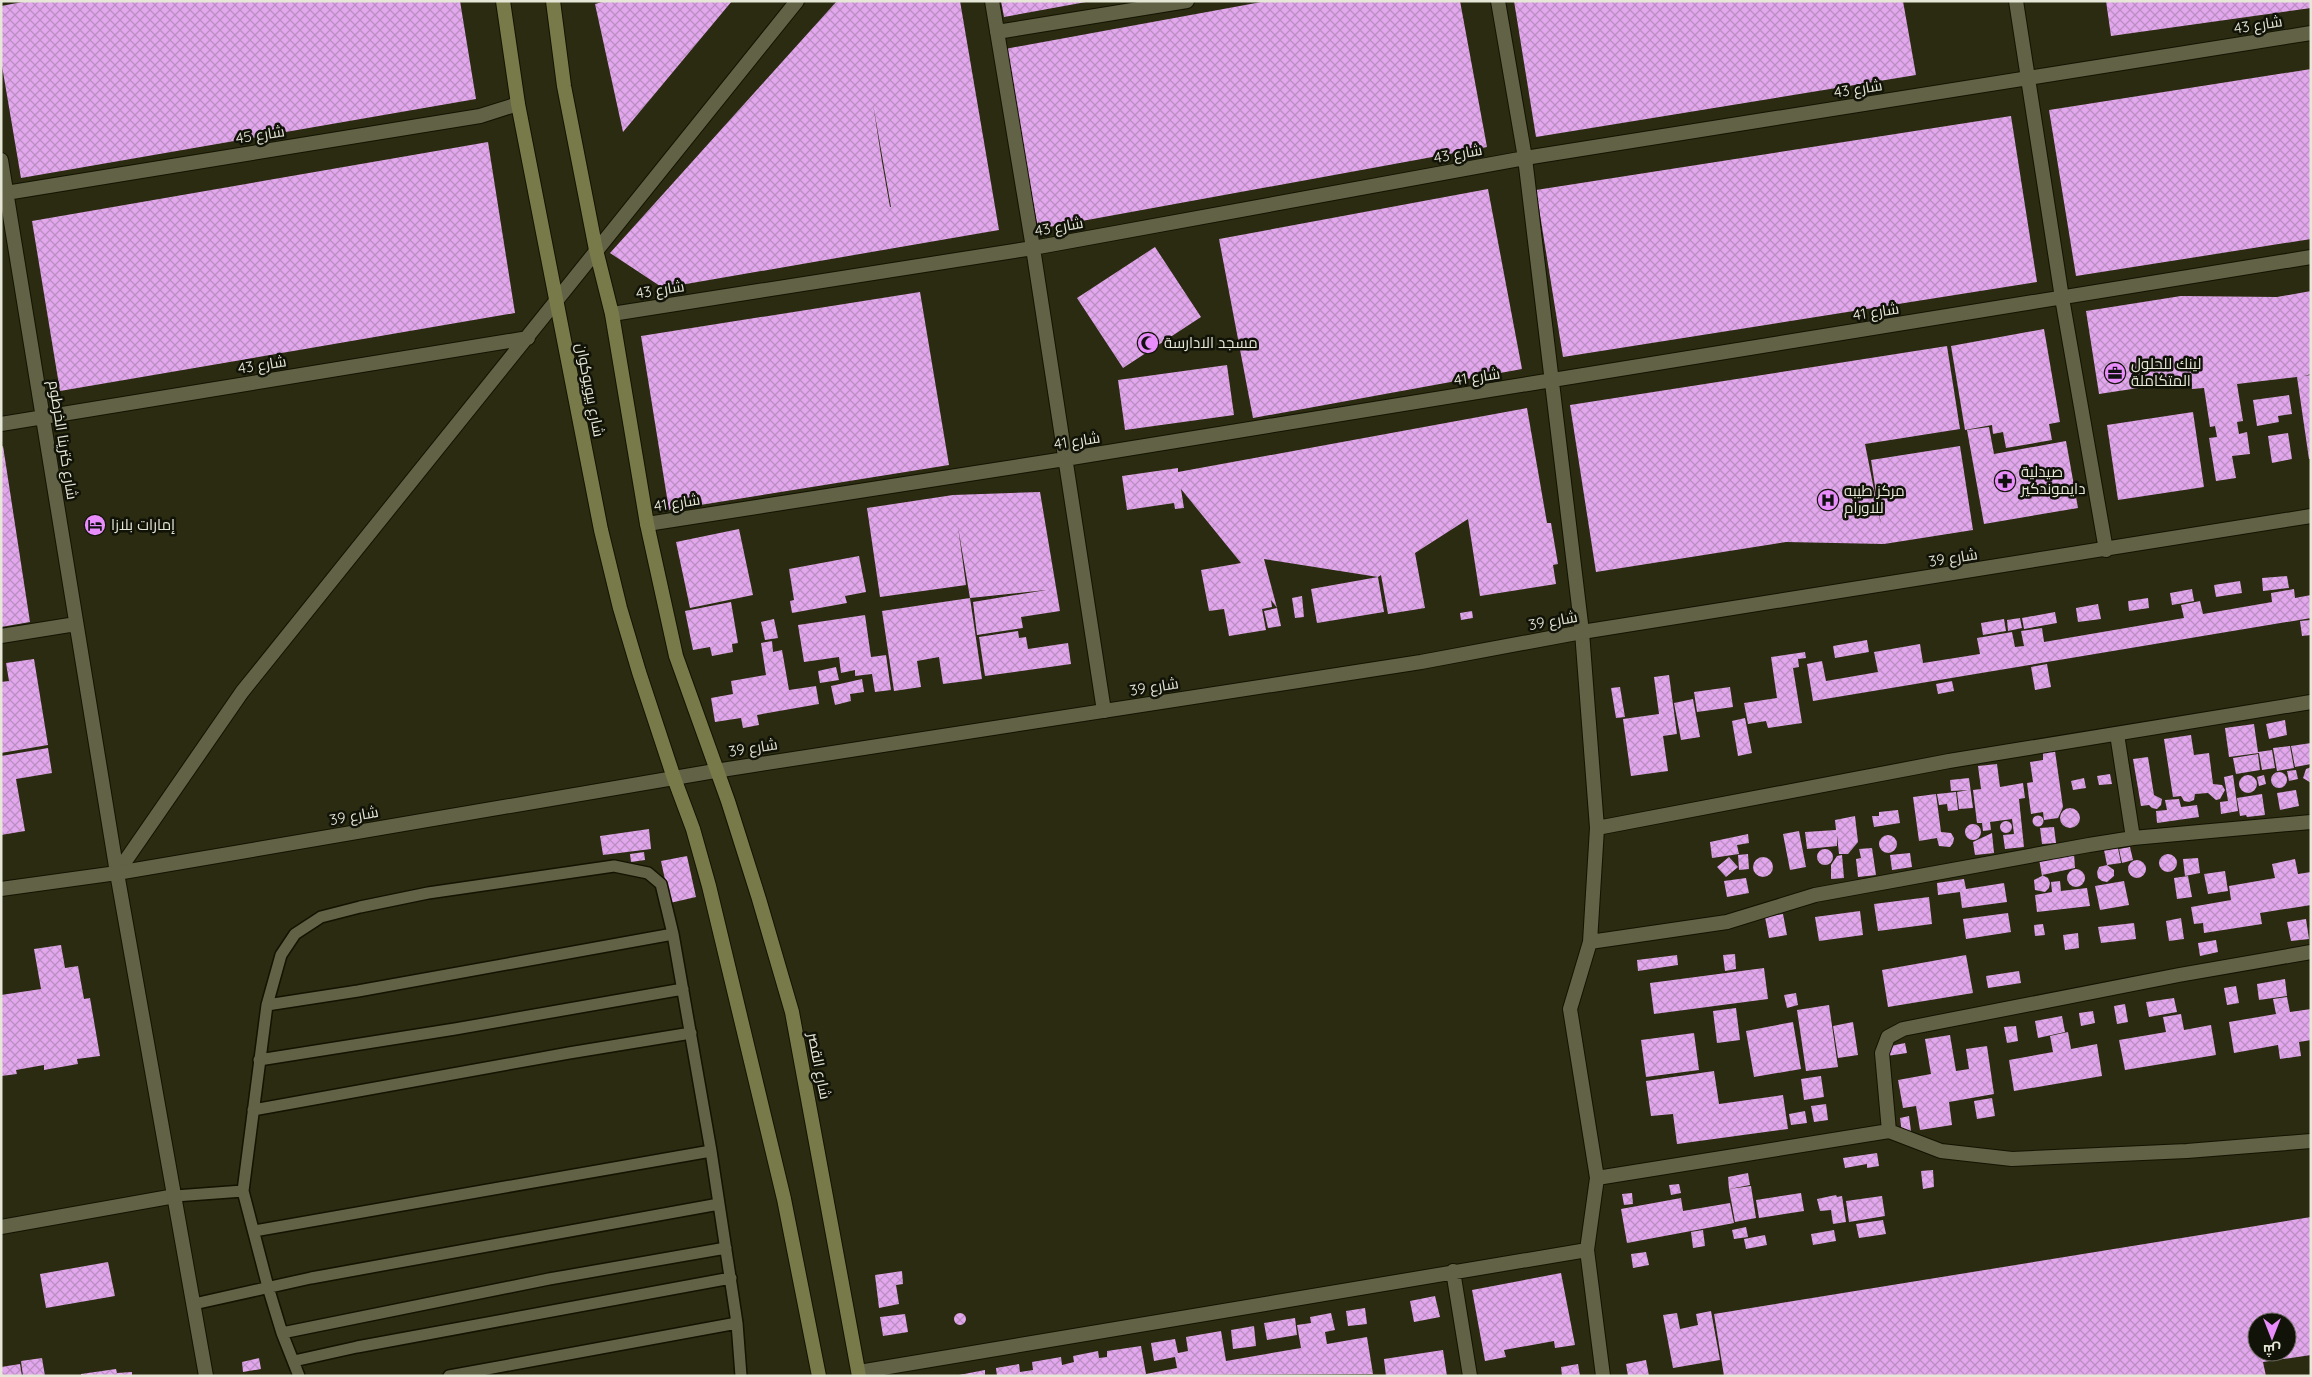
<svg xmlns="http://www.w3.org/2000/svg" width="2312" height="1377" font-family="Quicksand,Cairo,sans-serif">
	<defs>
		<pattern id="building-cross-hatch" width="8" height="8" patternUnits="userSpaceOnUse" patternTransform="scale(1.25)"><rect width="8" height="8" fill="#e2a7ed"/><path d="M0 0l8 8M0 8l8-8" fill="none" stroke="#bb8ec2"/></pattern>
	</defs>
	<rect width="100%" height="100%" fill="#2a2b10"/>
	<path fill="url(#building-cross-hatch)" fill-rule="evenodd" d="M28,1H460L476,99L21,178L1,60V6Z
		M606,1H732L623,132L595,4Z
		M837,1H960L999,230L663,288L610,253ZM873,104L891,207H890L882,162Z
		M1001,1H1086V2L1004,17Z
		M1267,1H1460L1487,147L1038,229L1005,49Z
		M1514,1H1903L1916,75L1536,137Z
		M2106,1H2311V8L2111,36Z
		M2311,69V239L2076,276L2049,110Z
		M2011,116L2037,282L1563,357L1536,190Z
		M488,142L515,313L60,391L32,221Z
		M1488,189L1522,369L1253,418L1219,239Z
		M1155,247L1201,317L1123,368L1077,298Z
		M2311,291V374L2304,376L2311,375V459H2309L2297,377L2237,384L2243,421L2237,422L2239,434L2247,432L2250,454L2232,456L2236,478L2216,481L2209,438L2217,437L2215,426L2210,427L2204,388L2192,389L2191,380L2099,394L2086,311L2181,296L2277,297Z
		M920,292L949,465L669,510L641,336Z
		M2044,329L2060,422L2049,424L2052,440L2006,448L2003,432L1993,434L1992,425L1965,430L1951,346Z
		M1947,346L1960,429L1865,444L1881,525L1871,460L1960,446L1973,530L1884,544L1786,542L1596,572L1570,405Z
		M1227,365L1234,415L1125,430L1118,380Z
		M2289,395L2292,414L2278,416L2279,422L2257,426L2253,400Z
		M1527,408L1547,523H1551L1558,564L1553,565L1556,584L1480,596L1468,519L1415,553L1425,608L1388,614L1381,575L1378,577L1264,559L1277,608L1281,626L1268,628L1264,611L1277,608L1271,600L1272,607L1262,609L1266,630L1229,636L1224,609L1209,611L1201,570L1241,563L1181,489L1184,508L1175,509L1174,503L1127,510L1122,476L1178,468V472Z
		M2193,412L2204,487L2118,500L2107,425Z
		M1989,427L1994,454L2066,441L2078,508L1984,524L1967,430Z
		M2288,433L2292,459L2272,463L2268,436Z
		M3,446L30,622L1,627V447Z
		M1040,492L1060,611L1021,617L1023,628L977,635L973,602L1046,590L970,598L982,679L943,684L939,657L917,661L921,687L894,691L882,611L970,598L958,527L966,585L880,597L867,508L953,495Z
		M739,529L753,595L690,608L676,542Z
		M859,556L866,592L845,596L847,603L792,613L790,601L794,600L789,569Z
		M2287,576L2289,588L2263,591L2262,578Z
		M1378,577L1384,612L1317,623L1311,589Z
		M2240,581L2242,593L2216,597L2214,585Z
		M2192,589L2194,601L2172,605L2170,593Z
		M2294,589L2295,598L2311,595V618L1813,701L1807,664L1822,661L1826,681L1878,672L1874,652L1920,644L1923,663L1980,654L1977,638L2012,632L2015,647L2024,646L2021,631L2042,628L2044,642L2184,618L2181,605L2200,601L2203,614L2272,602L2271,593Z
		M1302,596L1304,617L1295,618L1292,598Z
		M2148,598L2149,608L2129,611L2128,601Z
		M731,602L738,643L732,644L733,652L712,656L710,647L693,650L685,611Z
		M2098,604L2101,619L2078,622L2076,608Z
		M1472,611L1473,618L1461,620L1460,613Z
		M2055,612L2057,623L2024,629L2022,618Z
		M865,615L871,657L886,655L891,690L875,692L872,674L855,676V670L841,673L839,657L804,662L798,625Z
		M2020,618L2022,628L2008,631L2007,620Z
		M774,619L778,638L765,640L761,622Z
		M2004,619L2006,631L1983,635L1981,623Z
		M2311,620V635L2302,636L2300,621Z
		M1018,631L1019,638L1026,637L1028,649L1068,643L1071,664L985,676L979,637Z
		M1867,640L1869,652L1835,658L1833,646Z
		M772,641L773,652L782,650L789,690L816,686L819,704L757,715L759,725L743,728L741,718L715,722L711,698L733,694L731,681L766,675L761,643Z
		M1805,652L1806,658L1798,659L1799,667L1793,668L1802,723L1768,728L1766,721L1748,724L1744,703L1777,698L1771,657Z
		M34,659L48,745L1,753V682L9,681L6,663Z
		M2047,664L2051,687L2035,690L2031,667Z
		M836,667L839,680L820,683L818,671Z
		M1669,675L1677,734L1663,736L1668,771L1631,776L1623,719L1659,714L1654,677Z
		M862,679L864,692L850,694L851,701L835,705L831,686Z
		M1952,681L1954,691L1938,694L1936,684Z
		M1620,687L1625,717L1616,718L1611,688Z
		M1730,687L1733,707L1697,712L1694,692Z
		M1693,699L1700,737L1681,740L1674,703Z
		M1745,718L1752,753L1738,756L1732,721Z
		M2285,720L2287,735L2269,739L2266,724Z
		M2254,724L2258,752L2272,750L2275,768L2262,770L2259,753L2229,757L2225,728Z
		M2191,735L2194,755L2209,753L2213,784L2222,785L2225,790L2220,799L2216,800L2208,793L2195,794L2194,800L2189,802L2184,801L2181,796L2173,797L2164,739Z
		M2311,743V764L2295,767L2291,746Z
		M2290,746L2294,768L2277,771L2273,748Z
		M48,748L52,773L16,779L25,831L1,835V756Z
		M2055,751L2063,807L2058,818L2044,820L2043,812L2031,814L2027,783L2033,782L2030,762L2043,760V753Z
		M2258,754L2260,770L2236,774L2233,758Z
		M2148,757L2154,795L2162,799L2161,805L2157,809L2152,808L2149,805L2141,806L2133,759Z
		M1997,764L2000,787L2023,783L2025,798L2019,799L2024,847L2005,849L2003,835L2014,834L2012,819L1990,822L1991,830L1983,831L1982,823H1977L1973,790L1981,789L1978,766Z
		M2311,767V783L2303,778L2306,769Z
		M2296,770L2298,779L2289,781L2287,771Z
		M2271 780a8 8 0 1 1 16 0a8 8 0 1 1-16 0Z
		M2110,774L2112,784L2099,785L2097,776Z
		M2233,775L2238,811L2221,814L2220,802L2228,801L2224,777Z
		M2264,775L2266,784L2259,786L2257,777Z
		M2239 784a9 9 0 1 1 18 0a9 9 0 1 1-18 0Z
		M1969,778L1973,808L1959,809L1957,792L1968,790L1951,791L1950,780Z
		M2084,778L2086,788L2073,790L2071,781Z
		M2296,790L2299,806L2280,810L2277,793Z
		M1956,792L1958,810L1948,811L1947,804L1939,805L1937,794Z
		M1936,794L1941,832L1951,833L1954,838L1953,843L1950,847L1939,846L1937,838L1919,841L1913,797Z
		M2262,794L2265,815L2247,817L2246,815L2240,816L2237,798Z
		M2179,799L2181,807L2197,805L2199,817L2157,823L2156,811L2167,810L2165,800Z
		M2060 818a10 10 0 1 1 20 0a10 10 0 1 1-20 0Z
		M1898,810L1900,823L1874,827L1872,816H1879V812Z
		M2032.5 821a5.5 5.5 0 1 1 11 0a5.5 5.5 0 1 1-11 0Z
		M1855,816L1858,842L1848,854H1839L1837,835V846L1807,849L1805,832L1836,830L1835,820Z
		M2000 827a6 6 0 1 1 12 0a6 6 0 1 1-12 0Z
		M1965 832a8 8 0 1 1 16 0a8 8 0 1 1-16 0Z
		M2054,827L2056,843L2042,844L2040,828Z
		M649,829L651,849L603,855L600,836Z
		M1799,831L1806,867L1790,870L1783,834Z
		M1992,833L1994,853L1975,855L1973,842Z
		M1748,834L1749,843L1737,845L1739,854L1712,858L1710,842Z
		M1879 844a9 9 0 1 1 18 0a9 9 0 1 1-18 0Z
		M2130,847L2133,860L2122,863L2119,849Z
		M1872,848L1876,875L1858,877L1856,859L1861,858L1859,849Z
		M2118,848L2121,863L2107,865L2114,870V876L2107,882L2102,881L2098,878L2097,872L2099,867L2107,865L2104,850Z
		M1817 857a8 8 0 1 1 16 0a8 8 0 1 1-16 0Z
		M644,852L645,860L631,862L630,854Z
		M1910,853L1912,867L1892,870L1890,855Z
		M2159 863a9 9 0 1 1 18 0a9 9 0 1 1-18 0Z
		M1748,854L1749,869L1739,870L1738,855Z
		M2074,854L2075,868L2042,875L2048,878L2050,883L2049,888L2045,892L2035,890L2034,880L2042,876L2039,859Z
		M1842,855L1844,878L1831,879V865L1837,856Z
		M687,856L696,897L670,903L661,861Z
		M1753 867a10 10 0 1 1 20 0a10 10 0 1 1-20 0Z
		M1729,857L1738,867L1726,877L1717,867Z
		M2198,858L2200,873L2185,876L2183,859Z
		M2295,859L2298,874L2311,872V905L2260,913L2262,924L2204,933L2203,923L2194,924L2191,907L2231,900L2229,886L2275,878L2272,864Z
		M2128 869a9 9 0 1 1 18 0a9 9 0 1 1-18 0Z
		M2067 878a9 9 0 1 1 18 0a9 9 0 1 1-18 0Z
		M2225,871L2228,891L2208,894L2204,874Z
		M2188,876L2192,897L2177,899L2174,878Z
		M1746,878L1749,893L1727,897L1724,881Z
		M1964,879L1966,889L2004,883L2007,902L1962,908L1960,892L1938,895L1937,883Z
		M2060,881L2061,891L2087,888L2090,906L2037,912L2035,895L2052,892L2051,882Z
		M2124,881L2129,905L2100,910L2095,886Z
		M1929,897L1932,924L1878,931L1874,904Z
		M1860,911L1863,935L1819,941L1815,917Z
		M2008,913L2011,932L1966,939L1963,919Z
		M1783,914L1787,935L1769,938L1765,917Z
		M2181,918L2184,939L2169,941L2166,921Z
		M2306,919L2309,939L2291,941L2287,922Z
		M2134,923L2136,939L2101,943L2098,927Z
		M2043,924L2045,935L2035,936L2034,925Z
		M2078,933L2079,948L2065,950L2063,935Z
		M2216,940L2218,952L2200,956L2198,943Z
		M61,945L65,968L78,966L84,999L90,998L100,1056L77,1059L78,1064L44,1070V1065L16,1070L17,1074L1,1076V995L41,989L34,949Z
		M1735,954L1736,969L1725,971L1723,955Z
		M1677,955L1678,965L1638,971L1637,960Z
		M1966,955L1973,993L1888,1007L1882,970Z
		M1764,968L1768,999L1654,1014L1650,983Z
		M2019,971L2021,983L1988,988L1986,976Z
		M2285,979L2287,996L2259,1000L2257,984Z
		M2236,986L2239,1003L2227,1005L2224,988Z
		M1796,993L1798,1005L1787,1008L1784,995Z
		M2287,997L2290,1012L2311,1009V1040L2299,1042L2301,1056L2280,1059L2278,1045L2234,1053L2229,1022L2276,1014L2273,999Z
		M2174,998L2177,1012L2149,1017L2146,1002Z
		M2125,1004L2128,1022L2117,1024L2114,1006Z
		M1829,1005L1838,1067L1806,1071L1797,1010Z
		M1736,1008L1740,1040L1717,1043L1713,1011Z
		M2093,1011L2095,1023L2081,1026L2079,1013Z
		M2181,1014L2184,1030L2211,1025L2216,1055L2125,1070L2119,1040L2166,1032L2163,1017Z
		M2062,1016L2065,1032L2038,1038L2035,1021Z
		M1793,1022L1801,1069L1754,1077L1746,1031Z
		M1853,1022L1858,1055L1838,1058L1833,1026Z
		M2016,1026L2018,1041L2007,1043L2004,1027Z
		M2068,1032L2071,1049L2097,1044L2102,1076L2014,1091L2009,1060L2053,1052L2050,1036Z
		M1694,1033L1699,1070L1646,1077L1641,1040Z
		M1950,1035L1956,1071L1969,1069L1966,1049L1987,1046L1994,1094L1949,1102L1952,1125L1920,1130L1916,1106L1903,1108L1898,1080L1931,1074L1925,1039Z
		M1905,1043L1907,1053L1887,1056L1886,1047Z
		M1714,1071L1719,1104L1783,1095L1788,1129L1677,1144L1673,1114L1651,1116L1646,1081Z
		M1821,1076L1824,1097L1804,1100L1801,1079Z
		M1992,1098L1995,1116L1977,1119L1974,1101Z
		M1826,1104L1828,1120L1814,1122L1811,1106Z
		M1805,1111L1807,1123L1791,1125L1789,1114Z
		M1909,1116L1911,1131L1902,1133L1900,1118Z
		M1877,1153L1879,1166L1867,1168V1164L1845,1168L1843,1158Z
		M1933,1170L1934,1187L1923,1189L1921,1171Z
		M1748,1173L1750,1185L1729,1189L1728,1177Z
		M1679,1184L1681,1193L1671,1195L1669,1185Z
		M1751,1186L1756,1218L1735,1222L1729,1189Z
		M1632,1193L1633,1204L1624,1205L1622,1194Z
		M1801,1193L1804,1211L1759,1218L1756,1200Z
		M1836,1195L1837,1197L1842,1196L1846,1222L1833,1224L1831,1210L1820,1211L1817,1199Z
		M1882,1196L1885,1216L1849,1222L1846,1201Z
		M1681,1198L1683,1211L1730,1203L1734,1223L1627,1243L1621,1209Z
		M2311,1217V1355L2263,1362L2266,1376H1724L1714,1314ZM2257,1322H2287V1352H2257Z
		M1883,1220L1886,1234L1859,1238L1856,1224Z
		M1746,1227L1748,1237L1734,1239L1732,1230Z
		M1703,1230L1705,1246L1693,1248L1691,1232Z
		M1834,1230L1836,1241L1813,1245L1811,1234Z
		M1765,1235L1767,1245L1746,1249L1744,1239Z
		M1646,1252L1649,1265L1633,1268L1631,1254Z
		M108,1262L115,1296L46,1308L40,1274Z
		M902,1271L903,1284L896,1285L899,1304L879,1308L875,1275Z
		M1561,1273L1575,1345L1555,1348L1554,1341L1504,1350L1506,1357L1485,1361L1472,1290Z
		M1435,1296L1440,1317L1414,1322L1410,1301Z
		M1365,1308L1367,1324L1348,1326L1346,1311Z
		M1711,1311L1720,1360L1673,1368L1663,1315L1677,1313L1680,1329L1698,1325L1696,1314Z
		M954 1319a6 6 0 1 1 12 0a6 6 0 1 1-12 0Z
		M1331,1313L1335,1330L1325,1332L1327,1344L1367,1337L1373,1374L997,1376L996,1368L1019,1364L1020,1372L1033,1370L1032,1362L1061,1357L1062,1365L1074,1362L1073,1356L1098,1351L1099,1358L1107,1357V1351L1141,1346L1146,1374L1177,1368L1175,1357L1154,1361L1151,1343L1175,1339L1178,1353L1188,1351L1186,1337L1221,1331L1226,1361L1301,1348L1297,1325L1311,1323L1310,1317Z
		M905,1314L908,1332L883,1336L880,1317Z
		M1295,1318L1297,1335L1267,1340L1264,1323Z
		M1254,1326L1256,1346L1233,1349L1231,1330Z
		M1443,1350L1447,1376H1386L1384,1359Z
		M42,1358L45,1376H23L21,1361Z
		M259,1358L261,1369L243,1372L242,1362Z
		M1646,1360L1649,1376H1628L1626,1364Z
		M20,1364L22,1376H2L1,1367Z
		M1578,1364L1580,1376H1562L1561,1367Z
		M116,1369L117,1373L132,1372V1376H81V1374Z
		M985,1370V1376H959V1375Z"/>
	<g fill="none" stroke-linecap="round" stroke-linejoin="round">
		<g stroke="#131300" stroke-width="14">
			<path id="service" d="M267,1005L358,991L673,934
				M259,1060L455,1029L683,989
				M253,1110L569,1053L691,1033
				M175,1196L243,1191
				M254,1231L711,1151
				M194,1304L311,1278L719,1204
				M282,1333L549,1279L726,1248
				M294,1361L357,1347L731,1278
				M299,1376L282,1333L268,1287L243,1191L267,1005L281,955L295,934L321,917L360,907L428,893L614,866L648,873L661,884L673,934L711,1151L737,1323L741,1376
				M449,1376L737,1323"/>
		</g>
		<g stroke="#131300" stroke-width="16">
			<path id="minor" d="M992,1L1033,248L1104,711
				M1498,1L1525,158L1582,632L1597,828L1590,942L1570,1009L1597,1178
				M2016,1L2062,298L2106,550
				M997,32L1187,1
				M1,160L117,873
				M6,193L480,116L518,104
				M612,314L1033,248L1525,158L2311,33
				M1,424L528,338
				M647,524L1065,459L2311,257
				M1,636L76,624
				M2117,734L2133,838
				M1597,828L1949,761L2311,702
				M117,873L242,692L797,1
				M1590,942L1727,922L1815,895L2089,845L2133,838L2311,822
				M1889,1131L1882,1053L1888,1037L1903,1029L2179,975L2311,952
				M1,1227L175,1196
				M1587,1250L1603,1376
				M1453,1271L1470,1376
				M859,1372L1587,1250L1597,1178L1889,1131L1941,1151L2012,1159L2187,1151L2311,1141"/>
		</g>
		<g stroke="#131300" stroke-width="16">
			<path id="tertiary" d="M117,873L206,1376
				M1,889L117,873L715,771L1421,662L1582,632L2311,516"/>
		</g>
		<g stroke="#131300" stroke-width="16">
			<path id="secondary" d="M503,1L518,104L601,530L620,608L639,672L674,778L693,829L709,886L784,1199L819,1376
				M553,1L564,86L596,250L612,314L647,524L676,656L728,801L759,899L792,1012L859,1376"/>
		</g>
		<use href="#service" stroke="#616246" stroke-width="11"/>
		<use href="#minor" stroke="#616246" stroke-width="14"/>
		<use href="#tertiary" stroke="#616246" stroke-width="14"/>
		<use href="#secondary" stroke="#797a4a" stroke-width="14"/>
	</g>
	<defs>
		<g id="mosque-disc" transform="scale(1.125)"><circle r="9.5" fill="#ea8dfc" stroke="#121308"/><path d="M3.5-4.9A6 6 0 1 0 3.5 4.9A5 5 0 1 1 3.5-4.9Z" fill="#111"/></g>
		<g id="office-disc" transform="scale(1.125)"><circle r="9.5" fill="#ea8dfc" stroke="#121308"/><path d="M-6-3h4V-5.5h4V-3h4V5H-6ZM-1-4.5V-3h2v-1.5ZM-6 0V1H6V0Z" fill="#111"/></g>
		<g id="pharmacy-disc" transform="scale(1.125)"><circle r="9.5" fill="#ea8dfc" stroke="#121308"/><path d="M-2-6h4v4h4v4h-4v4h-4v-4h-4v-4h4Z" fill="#111"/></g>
		<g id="hospital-disc" transform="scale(1.125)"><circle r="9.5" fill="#ea8dfc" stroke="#121308"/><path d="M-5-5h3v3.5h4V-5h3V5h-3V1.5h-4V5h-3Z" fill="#111"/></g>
		<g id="hotel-disc" transform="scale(1.125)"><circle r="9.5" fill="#ea8dfc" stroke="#121308"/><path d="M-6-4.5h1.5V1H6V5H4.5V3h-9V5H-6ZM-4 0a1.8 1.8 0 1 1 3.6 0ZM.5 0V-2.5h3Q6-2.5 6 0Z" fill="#111"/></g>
	</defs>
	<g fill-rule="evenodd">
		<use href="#mosque-disc" x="1148" y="343"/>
		<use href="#office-disc" x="2115" y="373"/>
		<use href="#pharmacy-disc" x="2005" y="481"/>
		<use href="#hospital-disc" x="1828" y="500"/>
		<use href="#hotel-disc" x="95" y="525"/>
	</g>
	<g text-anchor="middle" stroke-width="5" stroke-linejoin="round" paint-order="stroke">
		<g font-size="15" fill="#e6e7d7" stroke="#121308">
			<text transform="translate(2258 25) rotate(-9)" y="5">شارع 43</text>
			<text transform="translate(1858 89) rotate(-9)" y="5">شارع 43</text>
			<text transform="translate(260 135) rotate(-9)" y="5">شارع 45</text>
			<text transform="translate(1458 154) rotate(-10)" y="5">شارع 43</text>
			<text transform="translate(1059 227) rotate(-10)" y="5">شارع 43</text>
			<text transform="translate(660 290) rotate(-9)" y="5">شارع 43</text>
			<text transform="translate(1876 312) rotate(-9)" y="5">شارع 41</text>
			<text transform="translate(262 365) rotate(-9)" y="5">شارع 43</text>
			<text transform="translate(1477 377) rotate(-9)" y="5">شارع 41</text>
			<text transform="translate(590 390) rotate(79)" y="5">شارع بيويوكوان</text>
			<text transform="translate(63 440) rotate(81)" y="5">شارع كترينا الخرطوم</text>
			<text transform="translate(1077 441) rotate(-9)" y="5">شارع 41</text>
			<text transform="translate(677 503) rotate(-9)" y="5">شارع 41</text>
			<text transform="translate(1953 558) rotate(-9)" y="5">شارع 39</text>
			<text transform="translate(1553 621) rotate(-10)" y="5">شارع 39</text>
			<text transform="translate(1154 687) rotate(-9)" y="5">شارع 39</text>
			<text transform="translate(753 748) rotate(-9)" y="5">شارع 39</text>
			<text transform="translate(354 816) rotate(-10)" y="5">شارع 39</text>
			<text transform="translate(819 1066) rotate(79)" y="5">شارع القصر</text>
		</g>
		<g font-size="15" fill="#e6e7d7" stroke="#121308" text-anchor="start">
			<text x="1164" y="348">مسجد الادارسة</text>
			<text x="2131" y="369">لينك للحلول<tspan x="2131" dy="17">المتكاملة</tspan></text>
			<text x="2021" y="477">صيدلية<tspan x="2021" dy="17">دايموندكير</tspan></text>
			<text x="1844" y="496">مركز طيبه<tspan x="1844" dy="17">للاورام</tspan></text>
			<text x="111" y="530">إمارات بلازا</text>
		</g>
	</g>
	<rect width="2312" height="1377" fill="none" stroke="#e6e7d7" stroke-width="5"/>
	<g transform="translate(2272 1337) rotate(180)"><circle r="24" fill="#121308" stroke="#67685b"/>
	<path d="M0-4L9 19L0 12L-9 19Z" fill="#ea8dfc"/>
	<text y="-8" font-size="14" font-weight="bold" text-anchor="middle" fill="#e6e7d7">ش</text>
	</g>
</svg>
